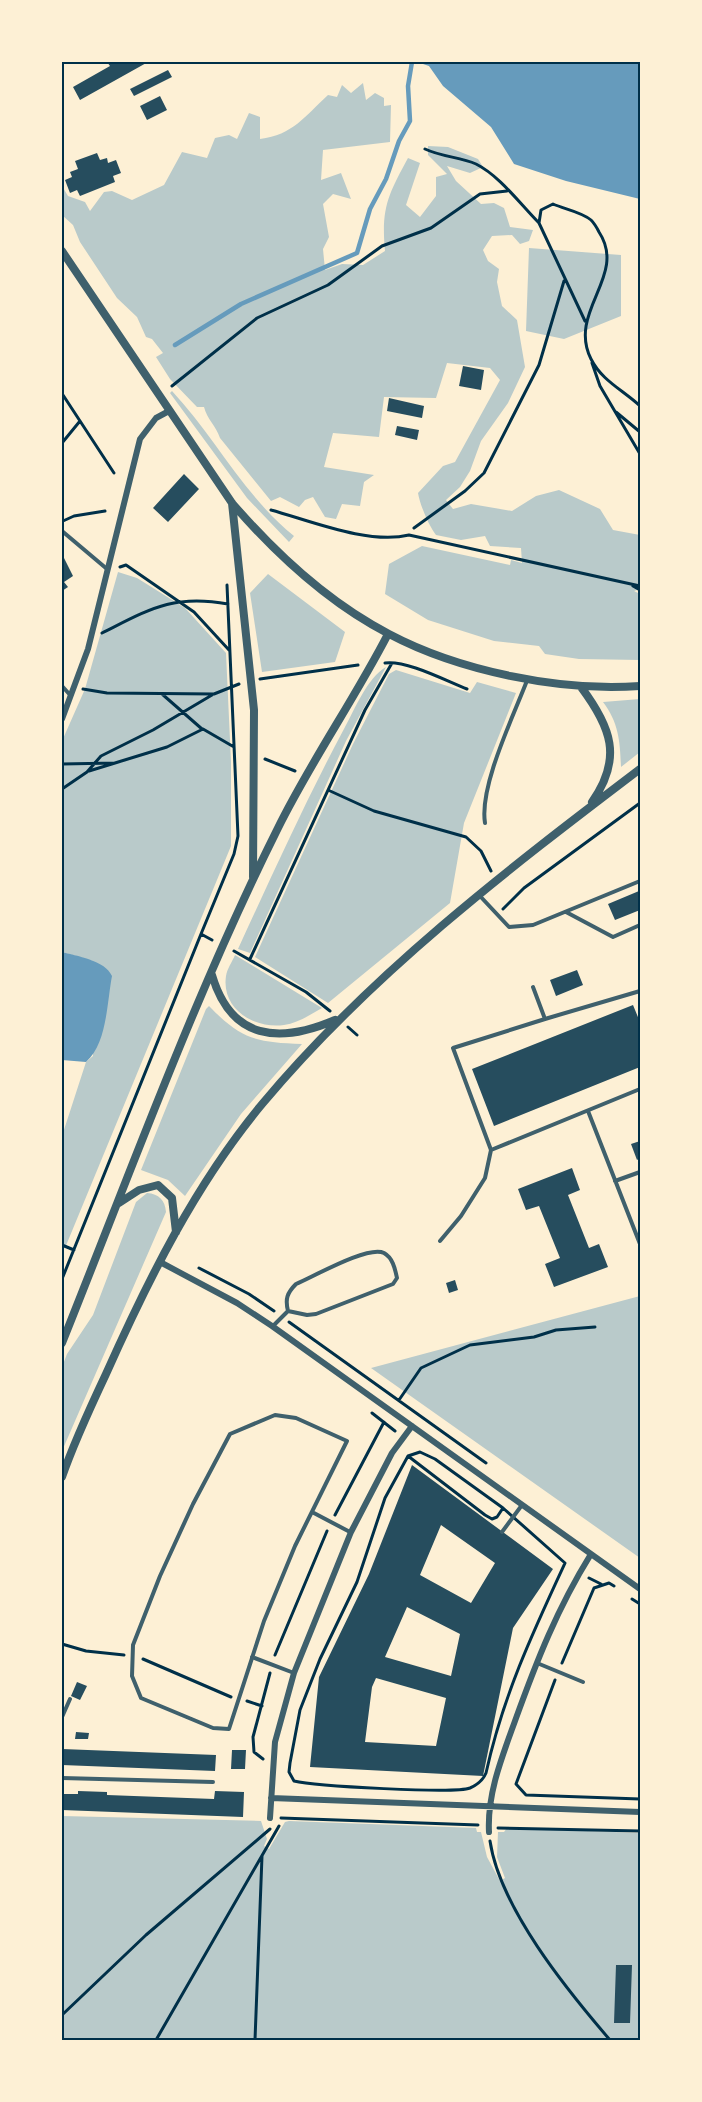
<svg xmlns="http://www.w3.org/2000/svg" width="702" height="2102" font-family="'Golos Text',sans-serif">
	<rect width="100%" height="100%" fill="#fdf0d5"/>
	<path fill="#b9caca" d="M363,83L366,100L375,93L384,98V106L391,105L390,142L323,150L321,180L341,173L351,199L333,194L323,204L329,237L323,249L325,270L342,264L363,265L385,251C381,208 388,195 408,158L420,163L406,205L420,217L436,196V177L447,174L428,155V146L448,147L478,159L483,167L470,173L447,166L456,181L481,204L494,203L504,208L510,227L533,230L529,241L520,244L512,235L492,236L483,250L488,261L499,269L497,282L502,306L517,320L525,367L508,403L481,441L470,471L460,487L446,500L453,509L471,504L512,511L536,496L559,490L600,509L613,530L640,535V589L634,591L640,594V660L579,659L545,654L539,646L494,641L428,620L385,594L389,564L422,546L510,565L511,560L522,563L521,548L490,546L485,536L461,540L436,535C429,526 420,505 418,493L443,466L455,462L500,380L490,368L447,363L436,398L384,397L379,437L333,433L324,467L374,475L364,482L360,506L342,504L336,519L325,517L313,497L305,500L299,507L280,497L271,501L220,438C216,426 207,419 204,407H197L170,379L156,357L163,353L152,339L146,337L137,317L117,298L80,242L73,225L62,215V186L68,196L85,202L90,211L104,192L112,191L132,200L164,185L182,152L207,158L215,138L229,135L237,139L249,113L260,117V139C293,135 305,116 328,95L337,97L342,85L351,93Z
		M529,248L621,255V316L564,339L526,331Z
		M172,391C215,437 245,497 294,536L289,542L247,498L170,393Z
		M118,572L137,578L185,608L226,653L231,762V846L65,1248L62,1247V1136L86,1062L93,1056V961L62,952V741L85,689Z
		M268,574L345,632L335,662L262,672L250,593Z
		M386,667L346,741L250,953L238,949C272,875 306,800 345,727C355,709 367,678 386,667Z
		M396,670L470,693L477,682L516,693L464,823L450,903L328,1003L255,957L353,744L389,674Z
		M640,699V752L621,767C620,742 619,723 603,702Z
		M235,955L322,1008C310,1015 298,1023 284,1025C255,1029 221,1010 226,976C227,969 232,962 235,955Z
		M209,1006C242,1040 256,1042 302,1044L241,1114L185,1196L168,1180L141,1170L206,1009Z
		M147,1193C159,1194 165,1200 166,1212L62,1451V1367L67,1354L93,1315L136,1202Z
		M640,1296V1558L371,1368Z
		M62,1816L261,1821L267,1839L264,1846L269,1849L285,1822L289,1821L476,1828L477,1832H481L487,1857L500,1881L505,1878L497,1857L498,1832H504L507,1828L640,1833V2040H62Z"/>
	<path fill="#669bbc" d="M417,62H640V199L566,181L514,164L491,127L443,86L429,66Z
		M62,952C76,956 105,960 112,976C107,1002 107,1044 86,1062L62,1060Z"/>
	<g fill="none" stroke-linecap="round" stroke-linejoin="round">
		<path stroke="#669bbc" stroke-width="4.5" d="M175,345L241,304L357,253L370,209L386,179L399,141L410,121L408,86L412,62"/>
	</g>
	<path fill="#264d5e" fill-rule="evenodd" d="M107,62H148L80,100L73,87L110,66Z
		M168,70L172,77L134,96L130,89Z
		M160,96L167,110L147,120L140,106Z
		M97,153L100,160L107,158L108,163L116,160L121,173L113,176L115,182L80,196L77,190L70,193L65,180L72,177L70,172L78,169L75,161Z
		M463,366L484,370L481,390L459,386Z
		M389,398L424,406L422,418L387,411Z
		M397,426L419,430L417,440L395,435Z
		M184,474L199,489L168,522L153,508Z
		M62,554L73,576L64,582L68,587L62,591Z
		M639,891L640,910L615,920L608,904Z
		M577,970L583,985L556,996L550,980Z
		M633,1005L640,1022V1067L494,1126L472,1069Z
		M640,1141V1158L637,1160L631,1144Z
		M572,1168L580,1190L568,1195L589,1248L599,1244L608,1267L554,1287L545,1264L560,1258L539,1206L526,1210L518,1189Z
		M455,1280L458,1290L449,1293L446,1283Z
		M412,1465L553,1569L513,1628L483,1776L310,1767L319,1677L369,1574ZM441,1525L495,1563L471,1603L420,1575ZM407,1607L460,1634L451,1676L385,1657ZM376,1678L446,1698L436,1746L365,1742L372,1687Z
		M77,1682L87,1686L80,1700L71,1696Z
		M76,1732L89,1733L88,1739H75Z
		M62,1749L216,1755L215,1771L62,1765Z
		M232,1750H246L245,1769H231Z
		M78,1791L107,1792V1795L214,1799L215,1791L244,1792L243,1817L62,1810V1794H78Z
		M616,1965H632L630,2023H614Z"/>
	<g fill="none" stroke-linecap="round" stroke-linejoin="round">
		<path stroke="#003049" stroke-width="3" d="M425,149C442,157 460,157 476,164C500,176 520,204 539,223
			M585,321L539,223L541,210L553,204C564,209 582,212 591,220C594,223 597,228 599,232C628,276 567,311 591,359C602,381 623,390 640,406
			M592,363L600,386L640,454
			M172,386L257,318L328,285L382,246L431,228L480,194L507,191
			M63,395L114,473
			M616,412L640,432
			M62,443L80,421
			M271,510C311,521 369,545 409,535L640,586
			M63,521L74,516L105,511
			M414,528L465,491L484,473L539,365L564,281
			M120,567L126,565L194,612L229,650
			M633,586L640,590
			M102,633C150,609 173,594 228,604
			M385,663C407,660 446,681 467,689
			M260,679L358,665
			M83,689L107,693L214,694L239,684
			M162,694L202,729
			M265,759L295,771
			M115,763L167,747L203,729L234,747
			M62,764L115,763L89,771
			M62,789L87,772L101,756L153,730L212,695
			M328,790L374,811L466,837L481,851L491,871
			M503,909L524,888L640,803
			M212,940L201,934L234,854L238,836L227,585
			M234,951L306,992L330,1011
			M250,959L365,710L392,663
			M348,1027L357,1035
			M62,1245L74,1250
			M199,1268L249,1294L274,1311
			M62,1279L201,934
			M289,1322L486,1463
			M399,1400L421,1368L470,1345L534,1337L556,1330L595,1327
			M372,1413L395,1431
			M420,1452L435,1459L503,1508L565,1563C532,1634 503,1696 486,1773C483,1780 477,1785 470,1788C455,1794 314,1786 294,1781L289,1772L290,1763L300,1710L320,1659L357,1582L385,1498L408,1456Z
			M408,1456L485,1515L492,1519L497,1517L503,1508
			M335,1515L384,1422
			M589,1578L601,1584
			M632,1599L640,1604
			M62,1644L86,1651L124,1655
			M275,1655L327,1531
			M143,1659L231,1697
			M562,1663L594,1588L609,1583L614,1586
			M555,1680L516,1784L526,1795L640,1799
			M247,1701L262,1706
			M263,1759L254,1752L253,1737L270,1673
			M281,1818L478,1825
			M498,1828L640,1831
			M490,1841C500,1908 567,1990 610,2040
			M62,2015L146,1935L270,1829
			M156,2040L279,1826
			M255,2040L262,1856"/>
		<path stroke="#3f606c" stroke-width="4" d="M62,531L107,569
			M62,686L71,696
			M485,823C479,786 514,715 528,678
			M479,895L509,927L533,925L640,881
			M566,912L613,937L640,925
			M545,1019L640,991
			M588,1111L640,1244
			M491,1150L640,1089
			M615,1181L640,1172
			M440,1241L461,1216L485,1178L491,1150L453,1048L545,1019L533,987
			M273,1326L288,1311L307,1315L316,1314L393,1284L397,1278C395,1269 393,1258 384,1253C368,1245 313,1277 296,1284C287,1293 285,1299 288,1311
			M275,1415L296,1418L347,1441L295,1546L264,1621L229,1729L213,1728L141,1698L132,1676L133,1645L160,1576L193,1504L230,1434Z
			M312,1512L350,1532
			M502,1532L522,1505
			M252,1657L294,1673
			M537,1663L583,1682
			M62,1717L70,1699
			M62,1778L213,1782"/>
		<path stroke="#3f606c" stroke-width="6" d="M62,719L88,649L140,439L156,418L169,411
			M160,1262L237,1303L272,1326L640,1589
			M271,1798L640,1812
			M270,1818L275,1742L294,1673L351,1532L392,1453L412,1426
			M489,1832C487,1794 502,1757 515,1721C537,1660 557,1609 591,1554"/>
		<path stroke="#3f606c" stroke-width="8" d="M62,251L232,503C276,554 329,603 389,634C459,671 561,692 640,686
			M232,503L254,710L253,877
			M581,687C611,727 623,758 592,802
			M212,975C231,1040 279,1044 335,1020
			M119,1203L139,1190L158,1185L172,1198L176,1232
			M62,1343C131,1171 195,994 278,828C311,761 354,700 388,634
			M62,1477C74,1442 90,1408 106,1374C148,1280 196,1183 263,1103C371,974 507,870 640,769"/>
	</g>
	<rect width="702" height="2102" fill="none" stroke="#fdf0d5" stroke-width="126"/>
	<rect x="63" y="63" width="576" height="1976" fill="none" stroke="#003049" stroke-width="2"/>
</svg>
